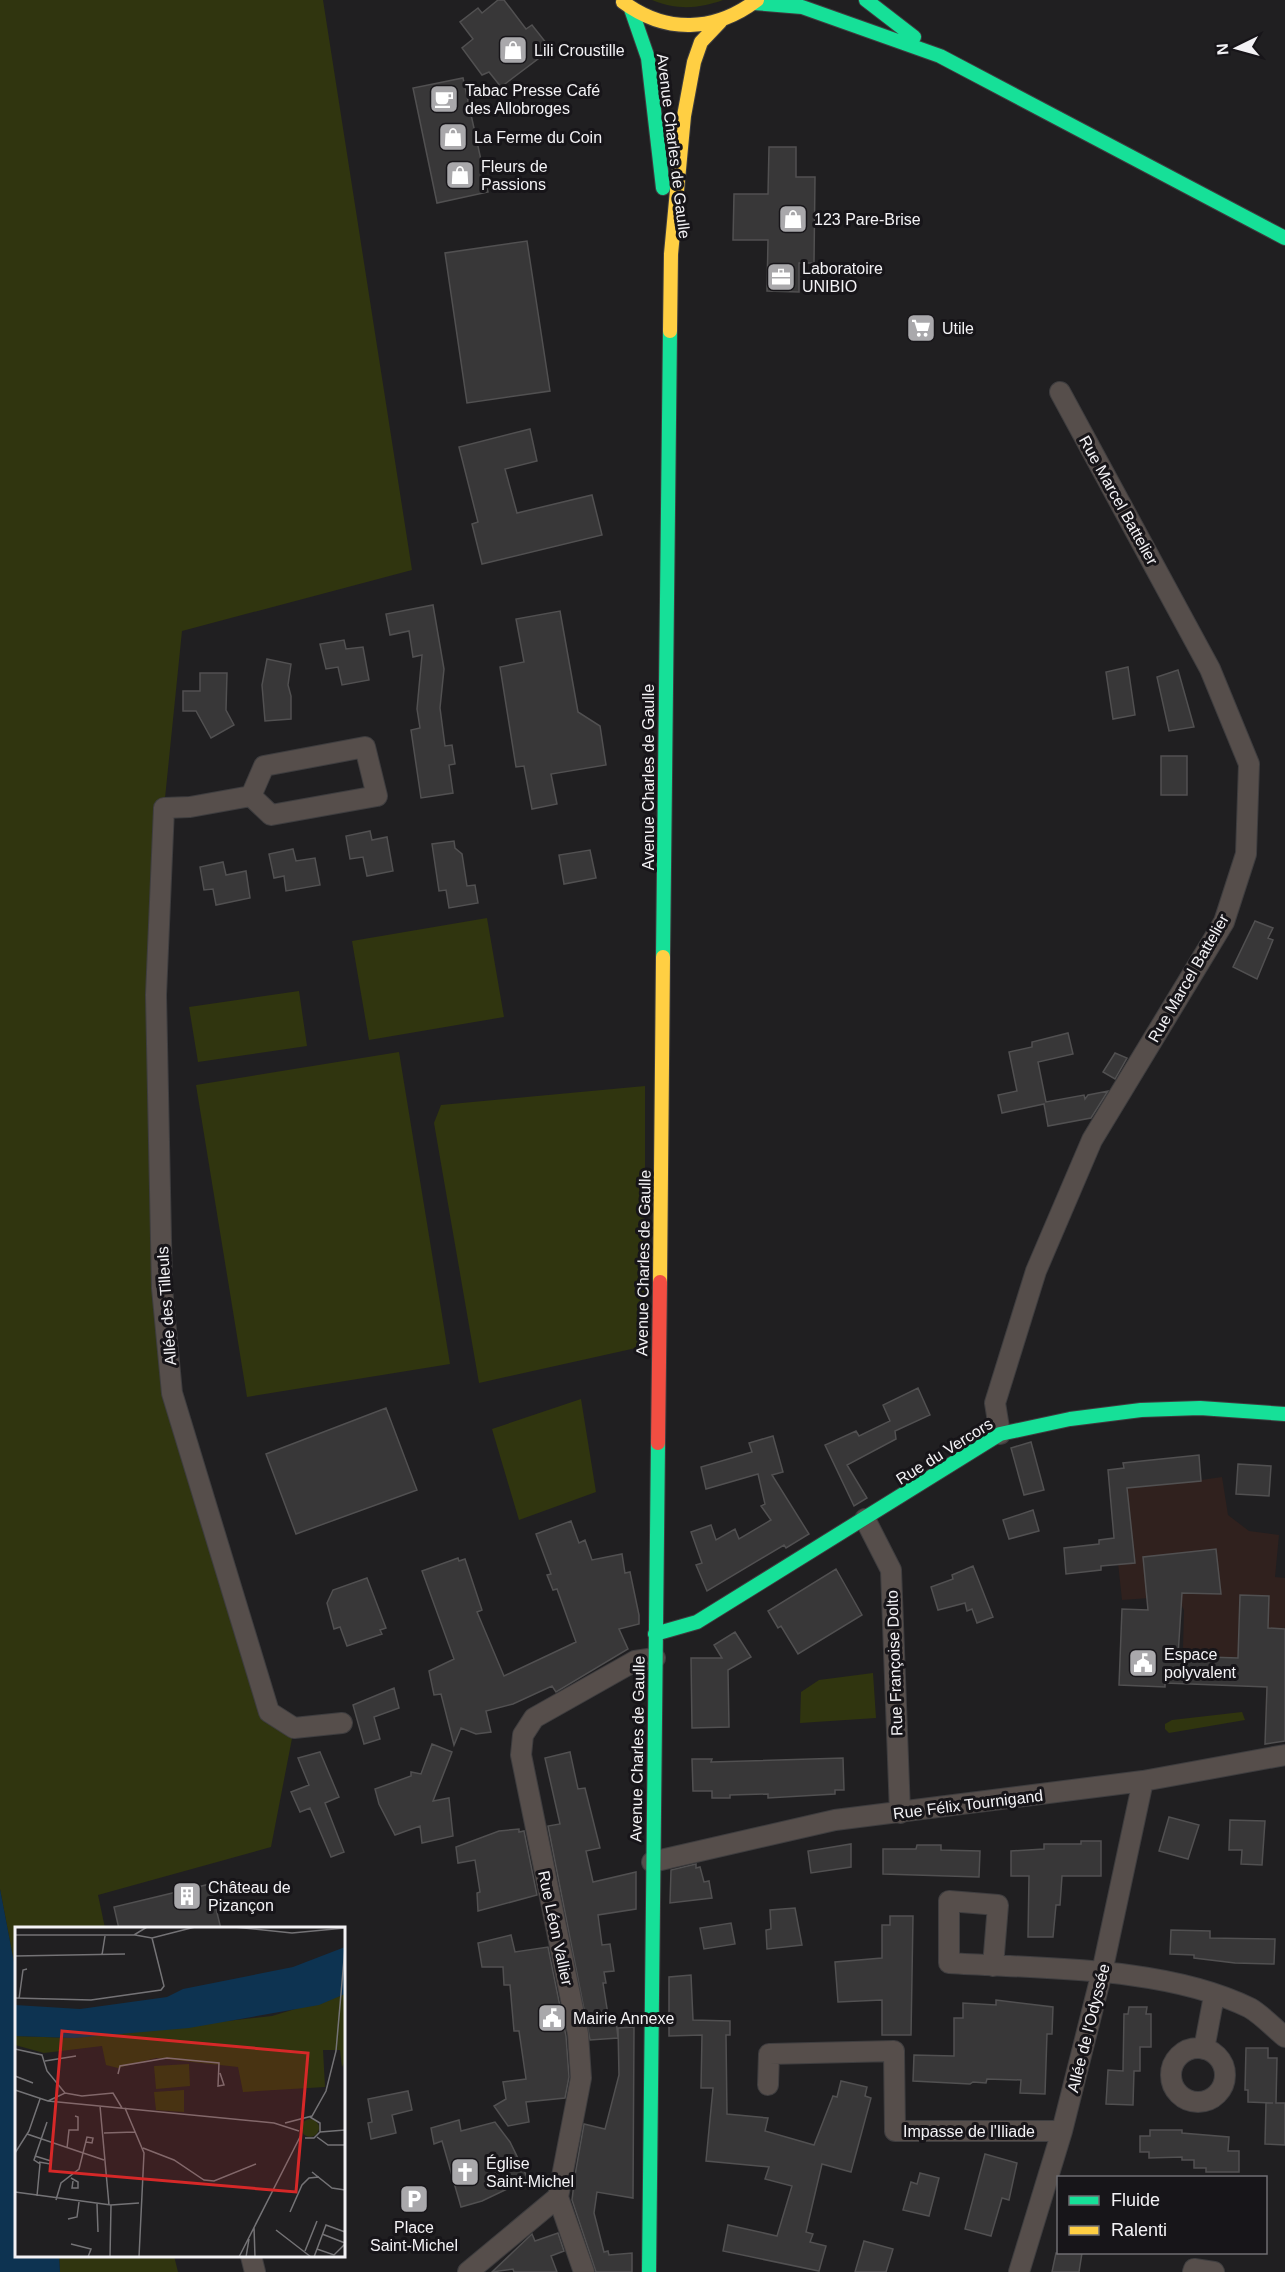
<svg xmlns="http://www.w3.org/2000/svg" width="1285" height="2272" font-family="Arial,sans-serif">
	<rect width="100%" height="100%" fill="#201f21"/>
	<path fill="#30211e" d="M1199,1455L1201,1480L1222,1477L1228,1515L1249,1531L1279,1535L1275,1577L1285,1578V1741L1265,1744L1266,1687L1172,1683L1173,1652L1183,1649L1184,1610L1177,1596L1122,1600L1108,1470L1123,1468V1463Z"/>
	<path fill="#30350f" d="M0,0H323L412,570L182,631L164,808L156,983L172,1393L269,1712L294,1728L271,1847L98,1895L105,1928H16V1973L0,1889Z
		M652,0H723C698,9 677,10 652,0Z
		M487,918L504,1017L369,1040L352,941Z
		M299,991L307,1046L198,1062L189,1007Z
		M399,1052L450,1364L247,1397L196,1085Z
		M645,1086V1346L479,1383L434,1123L441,1105Z
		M581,1399L596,1492L519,1520L492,1429Z
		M873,1673L876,1718L800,1723L801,1692L819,1680Z
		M1242,1712L1245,1720L1169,1733L1165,1729V1724L1172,1720Z
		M59,2256H174L178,2272H60Z"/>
	<path fill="#0d3351" d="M0,1889L16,1973V2256H59L60,2272H0Z"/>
	<path fill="#383738" stroke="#515051" stroke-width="1.5" d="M498,0H504L526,29L532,25L551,49L501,87L489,72L482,75L462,48L473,39L460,22L478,8L482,13Z
		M463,78L488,192L437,203L413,88Z
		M769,147H796V177H815L814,263H799V292L767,291L768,240H733L734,194H768Z
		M527,241L550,391L467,403L445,253Z
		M530,429L537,461L505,469L517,513L592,495L602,535L482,564L472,524L478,522L459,447Z
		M433,605L444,669L440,708L445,746L452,745L455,764L449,765L453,793L421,798L411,730L420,728L417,709L422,655L413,657L409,631L390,635L386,614Z
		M560,611L578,712L600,726L606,765L551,774L557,804L532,809L524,766L516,767L500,667L524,662L516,619Z
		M344,640L346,649L363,647L369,680L342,685L338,667L326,669L320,644Z
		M267,659L291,664L288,685L291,696V719L265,721L262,685Z
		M1128,667L1135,715L1113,719L1106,672Z
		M1178,670L1194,727L1169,731L1157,677Z
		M200,673H227L226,710L234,725L211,738L196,711H183V691H200Z
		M1161,756H1187V795H1161Z
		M370,831L372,840L387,837L393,871L367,876L363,857L350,859L346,836Z
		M454,841L455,848L462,854L467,886L475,885L478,903L449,908L446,890L439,891L432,844Z
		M293,849L296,861L315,858L320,885L286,891L284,876L274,878L269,854Z
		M590,850L596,878L564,884L559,855Z
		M223,862L226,875L246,871L250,898L216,905L213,889L204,890L200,867Z
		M1255,921L1273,928L1268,938L1273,940L1257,979L1233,967Z
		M1068,1033L1073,1054L1038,1062L1046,1102L1084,1095L1085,1099L1088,1095L1108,1091L1091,1118L1048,1126L1044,1104L1002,1113L998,1095L1017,1091L1009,1052L1032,1047V1042Z
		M1115,1053L1127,1058L1115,1079L1103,1072Z
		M918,1388L930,1415L895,1431L896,1439L847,1465L867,1498L854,1506L825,1445L856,1431L859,1436L890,1421L883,1405Z
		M386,1408L417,1490L296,1534L266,1454Z
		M773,1436L783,1472L772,1475L809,1534L786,1548L784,1545L707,1591L696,1565L702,1563L691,1532L711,1525L716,1540L735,1529L739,1539L771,1520L761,1506L765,1504L758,1474L706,1489L701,1467L752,1452L749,1443Z
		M1031,1442L1044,1490L1024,1495L1011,1448Z
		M1199,1455L1201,1481L1127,1488L1135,1563L1101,1566V1570L1066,1574L1064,1548L1099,1544V1540L1114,1538L1108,1470L1124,1468L1123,1463Z
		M1238,1464L1271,1466L1269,1496L1236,1494Z
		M1033,1510L1039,1531L1009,1539L1003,1520Z
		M571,1521L579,1543L585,1540L592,1560L622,1554L625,1573L630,1572L639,1615V1624L619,1629L628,1649L556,1692L552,1686L513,1704L486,1711L491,1732L476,1734L461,1728L454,1745L441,1694L434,1695L429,1671L454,1659L422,1571L458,1558L459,1561L465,1559L482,1610L477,1612L504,1676L576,1642L557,1589L553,1590L547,1575L551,1574L536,1534Z
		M1216,1549L1221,1594L1182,1593L1178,1656L1238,1658L1240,1595L1269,1596L1268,1628L1285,1629V1741L1265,1744L1267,1687L1165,1683V1687L1119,1685L1122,1609L1148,1610L1143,1557Z
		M973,1566L993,1617L977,1623L972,1609L967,1611L965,1603L938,1610L931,1587L953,1579L952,1575Z
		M836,1569L862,1615L798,1654L781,1626L778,1628L768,1611Z
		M367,1578L386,1628L380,1630L382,1634L347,1646L340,1627L334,1629L327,1603L333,1590Z
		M735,1632L751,1657L728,1670L729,1727L692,1728L691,1658H722L714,1645Z
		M394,1688L399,1708L374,1717L380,1739L364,1744L353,1705Z
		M432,1744L452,1752L433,1801L449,1798L453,1836L422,1843L420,1826L395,1835L379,1804L375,1789L411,1776V1772L421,1774Z
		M320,1752L339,1797L325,1803L344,1852L331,1857L310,1808L300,1812L291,1792L309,1785L298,1758Z
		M570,1752L578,1789L585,1788L600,1848L586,1851L593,1882L636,1872V1909L598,1915L602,1945L610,1944L614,1971L604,1972L606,1983H603L609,2021L616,2020L618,2038L590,2040L548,1826L560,1824L545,1758Z
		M843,1758L844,1790H835V1794L768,1798V1794L730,1795V1798H712V1791H693L692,1759H712L711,1762Z
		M1169,1817L1199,1825L1188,1859L1159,1851Z
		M1230,1820L1265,1821L1262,1865L1241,1864L1242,1850H1229Z
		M519,1829V1832L524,1831L537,1895L478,1911L477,1893L480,1892L475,1860L458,1863L456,1847L499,1831Z
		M1081,1841H1101V1876H1062L1060,1905H1056L1053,1937H1028L1029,1876H1011V1851L1044,1849V1844H1081Z
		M851,1844V1867L811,1873L808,1851Z
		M917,1845H941V1850L980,1851L979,1877L883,1874V1849H916Z
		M696,1864V1868L700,1867L704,1882L709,1881L712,1898L670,1903L671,1870Z
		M210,1884L221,1929H119L114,1907Z
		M795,1908L802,1945L767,1949L766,1930L771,1929L770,1910Z
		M890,1916H913L911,2035H882V2000L838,2002L835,1962L882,1958V1925H890Z
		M731,1923L735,1944L704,1949L700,1928Z
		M1171,1930L1210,1931V1938L1275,1939L1274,1964L1235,1963L1194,1958V1955L1170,1954Z
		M511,1935L515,1952L548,1947L566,2036L569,2077L565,2098L526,2102L529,2122L508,2126L494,2106L506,2099L503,2082L526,2079L519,2031H514L510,1985H504L503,1967H482L478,1943Z
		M691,1975L693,2020L730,2021V2035H726L727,2114L768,2118L765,2131L814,2145L833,2096L837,2097L841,2081L867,2087L865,2096L871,2098L851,2172L822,2164L806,2232L813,2234L810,2242L826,2246L819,2271L723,2251L728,2225L777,2236L792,2186L765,2179L769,2167L706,2161L713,2088H701L702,2035L669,2036V1977Z
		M996,2000L1053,2007L1052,2034H1047L1045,2094L1020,2093L1021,2080L987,2079L986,2083L973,2082L970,2084L913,2081L914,2055L954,2056V2018H963V2003L996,2005Z
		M1129,2007H1147L1146,2014H1151V2047H1140V2071H1134L1133,2105L1106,2104L1108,2070L1123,2071L1124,2014H1128Z
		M634,2027L633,2198L597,2192L594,2213L604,2252L608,2251L609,2255L632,2253V2272H596L572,2200L575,2175L584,2124L605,2129L619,2075L618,2028Z
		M1246,2048H1268V2058H1277L1276,2103H1285V2145L1265,2144L1266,2103H1273L1248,2102V2090H1245Z
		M408,2091L412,2110L392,2115L396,2133L371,2139L368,2123L372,2122L368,2099Z
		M459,2120L461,2131L495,2122L510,2142L528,2179L482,2201L461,2207L442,2141L434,2144L431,2128Z
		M1150,2130H1182V2133L1229,2137L1228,2151H1239V2172H1206V2168H1194V2160H1182V2157L1149,2158V2152H1140V2136H1150Z
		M985,2154L1017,2163L1009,2200L1002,2198L991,2236L965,2229Z
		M920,2173L939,2178L929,2216L903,2210L911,2182L917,2184Z
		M558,2233L564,2251L551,2256L557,2272H514L513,2269L492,2272L532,2234L535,2241Z
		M864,2241L893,2249L886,2272H855Z
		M1056,2253H1082L1079,2272H1052Z"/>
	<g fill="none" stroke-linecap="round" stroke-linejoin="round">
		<g stroke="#3e3d3f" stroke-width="22">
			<path id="street" d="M251,796L264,766L365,747L377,796L271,815L251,796L190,807L164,808L156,995L162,1288L172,1393L269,1712L294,1728L342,1723
				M1000,1434L995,1403L1036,1271L1092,1140L1224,922L1246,854L1249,764L1210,669L1060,392
				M865,1519L891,1570L900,1813
				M652,1862L835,1820L1143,1781L1285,1755
				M993,1966L998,1905L949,1901V1963C1043,1969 1165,1966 1250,2008C1262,2015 1274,2028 1285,2037
				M1171 2075a27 27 0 1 1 54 0a27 27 0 1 1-54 0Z
				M1204,2049L1214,1996
				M768,2085L769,2054L894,2051L895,2131H1062
				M251,2256L255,2272
				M468,2272L558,2197
				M584,2272L558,2197L581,2078L578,2034L521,1755L523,1735L534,1718L635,1661L655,1658
				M1019,2272L1062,2131L1102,1972L1143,1781
				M1193,2272L1194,2269L1214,2272"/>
		</g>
		<g stroke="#3e3d3f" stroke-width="16">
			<path id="fast" d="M866,0L914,37
				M754,3L802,7L940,56L1285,238
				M631,9L648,58L663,188
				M663,957L670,331
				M655,1634L697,1622L1000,1434L1070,1419L1141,1410L1200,1408L1285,1414
				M649,2272L658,1443"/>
		</g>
		<g stroke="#3e3d3f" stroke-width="16">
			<path id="slow" d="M623,2C666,34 715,32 757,0
				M670,331L671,254L684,116L694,62L701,42L720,22
				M660,1282L663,957"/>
		</g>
		<g stroke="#3e3d3f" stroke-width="16">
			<path id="jam" d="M658,1443L660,1282"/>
		</g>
		<use href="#street" stroke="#564e4b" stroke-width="20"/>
		<use href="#fast" stroke="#16e098" stroke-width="14"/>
		<use href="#slow" stroke="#ffcf43" stroke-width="14"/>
		<use href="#jam" stroke="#f24e42" stroke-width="14"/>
	</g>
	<defs>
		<g id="shop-square" transform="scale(1.5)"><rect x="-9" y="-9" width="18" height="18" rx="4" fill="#a9a8ab" stroke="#171519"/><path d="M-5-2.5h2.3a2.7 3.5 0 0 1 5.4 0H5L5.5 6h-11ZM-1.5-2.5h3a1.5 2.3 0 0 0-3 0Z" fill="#fff"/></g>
		<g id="cafe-square" transform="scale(1.5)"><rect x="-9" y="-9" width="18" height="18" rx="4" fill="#a9a8ab" stroke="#171519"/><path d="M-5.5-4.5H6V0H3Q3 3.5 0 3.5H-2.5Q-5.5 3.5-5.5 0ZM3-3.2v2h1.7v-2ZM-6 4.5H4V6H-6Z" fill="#fff"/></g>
		<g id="office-square" transform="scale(1.5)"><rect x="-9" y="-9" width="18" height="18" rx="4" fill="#a9a8ab" stroke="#171519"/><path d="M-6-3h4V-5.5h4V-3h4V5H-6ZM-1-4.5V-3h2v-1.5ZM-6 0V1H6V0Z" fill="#fff"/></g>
		<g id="supermarket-square" transform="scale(1.5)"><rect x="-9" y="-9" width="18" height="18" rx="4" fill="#a9a8ab" stroke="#171519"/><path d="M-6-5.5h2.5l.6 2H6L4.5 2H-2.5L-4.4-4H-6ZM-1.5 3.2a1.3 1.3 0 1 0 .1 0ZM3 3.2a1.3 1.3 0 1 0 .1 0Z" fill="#fff"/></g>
		<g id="civic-square" transform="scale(1.5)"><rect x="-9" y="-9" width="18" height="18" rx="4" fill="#a9a8ab" stroke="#171519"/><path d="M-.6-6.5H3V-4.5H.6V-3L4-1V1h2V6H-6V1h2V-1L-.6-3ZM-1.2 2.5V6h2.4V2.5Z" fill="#fff"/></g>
		<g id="building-square" transform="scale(1.5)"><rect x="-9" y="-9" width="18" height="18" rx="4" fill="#a9a8ab" stroke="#171519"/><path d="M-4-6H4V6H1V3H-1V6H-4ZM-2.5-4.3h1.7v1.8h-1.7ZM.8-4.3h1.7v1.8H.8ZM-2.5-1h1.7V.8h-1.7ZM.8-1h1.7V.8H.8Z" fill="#fff"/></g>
		<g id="church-square" transform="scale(1.5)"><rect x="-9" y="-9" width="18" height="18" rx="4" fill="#a9a8ab" stroke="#171519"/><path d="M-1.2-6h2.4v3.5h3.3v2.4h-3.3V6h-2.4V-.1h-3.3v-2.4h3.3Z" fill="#fff"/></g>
		<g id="parking-square" transform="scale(1.5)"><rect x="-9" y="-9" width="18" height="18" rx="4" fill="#a9a8ab" stroke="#171519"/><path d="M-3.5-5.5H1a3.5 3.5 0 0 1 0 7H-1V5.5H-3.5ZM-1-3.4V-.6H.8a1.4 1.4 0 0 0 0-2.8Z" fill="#fff"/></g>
	</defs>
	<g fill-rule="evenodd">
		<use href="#shop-square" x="513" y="50"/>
		<use href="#cafe-square" x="444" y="99"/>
		<use href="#shop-square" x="453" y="137"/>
		<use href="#shop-square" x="460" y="175"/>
		<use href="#shop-square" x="793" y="219"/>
		<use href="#office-square" x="781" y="277"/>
		<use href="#supermarket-square" x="921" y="328"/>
		<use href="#civic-square" x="1143" y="1663"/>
		<use href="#building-square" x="187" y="1896"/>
		<use href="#civic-square" x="552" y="2018"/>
		<use href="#church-square" x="465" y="2172"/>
		<use href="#parking-square" x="414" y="2199"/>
	</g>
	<g text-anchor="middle" stroke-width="6" stroke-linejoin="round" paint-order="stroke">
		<g font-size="16" fill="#f3f2f5" stroke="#171519" text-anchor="start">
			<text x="534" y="56">Lili Croustille</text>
			<text x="465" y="96">Tabac Presse Café<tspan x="465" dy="18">des Allobroges</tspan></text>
			<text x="474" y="143">La Ferme du Coin</text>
			<text x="481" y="172">Fleurs de<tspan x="481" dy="18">Passions</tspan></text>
			<text x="814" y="225">123 Pare-Brise</text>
			<text x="802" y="274">Laboratoire<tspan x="802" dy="18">UNIBIO</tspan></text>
			<text x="942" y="334">Utile</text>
			<text x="1164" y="1660">Espace<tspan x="1164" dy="18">polyvalent</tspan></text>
			<text x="208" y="1893">Château de<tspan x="208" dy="18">Pizançon</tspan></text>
			<text x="573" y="2024">Mairie Annexe</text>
			<text x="486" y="2169">Église<tspan x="486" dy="18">Saint-Michel</tspan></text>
			<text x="414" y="2233" text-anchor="middle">Place<tspan x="414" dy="18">Saint-Michel</tspan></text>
		</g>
		<g font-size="16" fill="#f3f2f5" stroke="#171519">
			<text transform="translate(674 146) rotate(83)" y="6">Avenue Charles de Gaulle</text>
			<text transform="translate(1119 500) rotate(61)" y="6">Rue Marcel Battelier</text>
			<text transform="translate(648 777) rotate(-90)" y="6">Avenue Charles de Gaulle</text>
			<text transform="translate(1188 978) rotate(-60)" y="6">Rue Marcel Battelier</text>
			<text transform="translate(643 1263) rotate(-89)" y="6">Avenue Charles de Gaulle</text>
			<text transform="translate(166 1306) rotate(-94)" y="6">Allée des Tilleuls</text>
			<text transform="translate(944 1451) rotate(-32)" y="6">Rue du Vercors</text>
			<text transform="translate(894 1663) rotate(-92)" y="6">Rue Françoise Dolto</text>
			<text transform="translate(637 1749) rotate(-89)" y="6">Avenue Charles de Gaulle</text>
			<text transform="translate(968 1804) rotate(-7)" y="6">Rue Félix Tournigand</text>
			<text transform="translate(556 1928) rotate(78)" y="6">Rue Léon Vallier</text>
			<text transform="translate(1088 2028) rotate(-76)" y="6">Allée de l'Odyssée</text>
			<text x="969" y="2137">Impasse de l'Iliade</text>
		</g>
	</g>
	<g transform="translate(15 1927)">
		<rect width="330" height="330" fill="#201f21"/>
		<path d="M330,67V134L327,140L325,123H308L310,160L228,165L223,140L141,131L103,141L91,138L87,119L29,126L0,118V109L59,111L257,89ZM174,137L175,159L141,162L139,139ZM169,163V185L141,183L139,165ZM286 201a9 9 0 1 1 18 0a9 9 0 1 1-18 0Z" fill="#30350f"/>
		<path d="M330,20V67L304,78L174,101L59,111L0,109V78L65,82L152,70L168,62L278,40Z" fill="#0d3351"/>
		<path fill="none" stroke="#747376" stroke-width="1.5" d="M219,0L277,6L330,1M0,8H119L132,0M120,8L137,11L180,0M87,28L90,9M0,29L110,27M0,71L76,73L146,63L149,59L137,11M4,72L8,43L12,42M0,122L27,128L32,144L50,166M30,134L61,129M103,147L105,139L152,131L204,136L203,159L209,158L205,146M0,149L18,156M0,163L33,174L259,196L284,204M33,174L50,166L67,169L98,166L107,181M85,179L94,278M110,181L129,226L124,330M270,196L297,189L311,164L321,124L330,21M305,205L330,203M89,206L120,205M12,207L89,233M302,210L313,218H330M290,211H299L305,205V196L295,190M52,221L54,203H63V190L60,189M128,221L159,233L189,253L199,254L241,237M0,226L14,204L25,172M20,229L36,234L35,237L24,235M297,245L317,261L330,263M56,251L63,255V261H57L58,254M0,265L96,278L124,276M22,269L25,237L19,233L32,195M41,273L46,256L64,242L72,210L78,211L77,216L71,215M82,277L83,305M275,285L287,258L294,251L304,250M53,292L62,290L64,275M239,300L240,330M261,303L296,330M307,307L330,316M56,317L76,322L73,330M302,322L319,328L330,317M290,324L302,294M95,330L96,278M224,330L286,208M231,330L234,312M299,330L311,298L330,305"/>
		<path fill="#d62828" fill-opacity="0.15" stroke="#d62828" stroke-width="3" d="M47,104L293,126L281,265L35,244Z"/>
		<rect width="330" height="330" fill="none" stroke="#f3f2f5" stroke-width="3"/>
	</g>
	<rect x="1057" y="2176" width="210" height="78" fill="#171519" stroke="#6f6d71" stroke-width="1.5"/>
	<rect x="1069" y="2196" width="30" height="9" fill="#16e098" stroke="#6f6d71" stroke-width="1.5"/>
	<text x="1111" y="2206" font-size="18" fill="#f3f2f5">Fluide</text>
	<rect x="1069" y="2226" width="30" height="9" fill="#ffcf43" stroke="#6f6d71" stroke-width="1.5"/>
	<text x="1111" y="2236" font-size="18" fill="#f3f2f5">Ralenti</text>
	<g transform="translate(1237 48) rotate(265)" stroke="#171519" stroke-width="4.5" paint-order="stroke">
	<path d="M0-4.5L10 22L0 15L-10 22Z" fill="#f3f2f5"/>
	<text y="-9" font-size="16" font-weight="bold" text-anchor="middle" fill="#f3f2f5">N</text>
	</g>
</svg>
